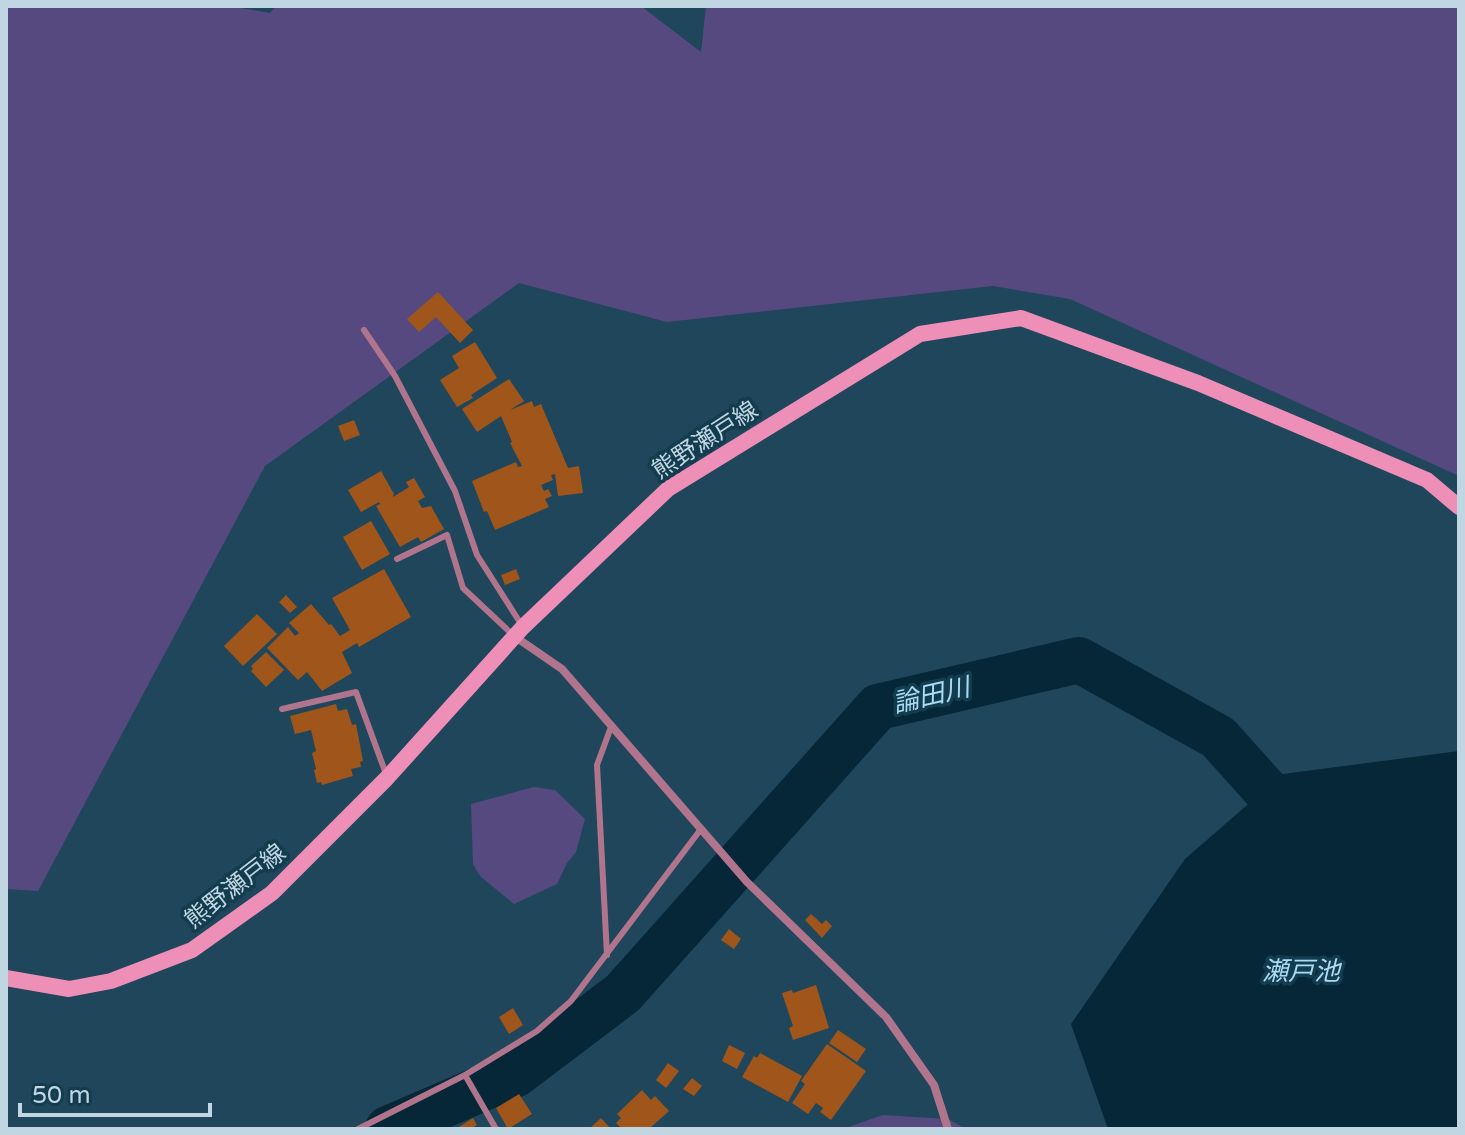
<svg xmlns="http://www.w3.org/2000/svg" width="1465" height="1135" font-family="'Varela Round','Noto Sans JP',sans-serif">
	<rect width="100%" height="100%" fill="#1f465b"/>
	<path fill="#564980" d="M6,6H229L270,13L276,6H641L701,52L706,6H1459V476L1070,299L993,286L667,322L519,283L265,466L38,891L6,889Z
		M534,787L555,790L585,819L576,852L567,863L557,884L514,904L480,876L473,864L471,804Z
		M883,1115L948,1119L966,1129H843Z"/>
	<path fill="#052737" d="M1459,751V1129H1108L1071,1024L1185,859L1283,774Z"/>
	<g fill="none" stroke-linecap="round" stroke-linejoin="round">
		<path stroke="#052737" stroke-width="46" d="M388,1129L516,1074L623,993L878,707L1079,660L1218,737L1308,837"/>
	</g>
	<path fill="#a0551a" d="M438,292L473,330L460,343L436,317L419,332L407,319Z
		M475,342L497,378L471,395L473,398L457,407L440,380L459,368L452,356Z
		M509,379L524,401L510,410L532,401L534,407L541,404L568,468L579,466L583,493L558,496L555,474L551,475L553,480L541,485L544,491L548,489L552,496L545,499L549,507L495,530L487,511L484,512L472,481L516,462L518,467L522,466L510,443L512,442L501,416L477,432L462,409Z
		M354,420L360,435L344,441L338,426Z
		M381,471L394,494L393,497L409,487L406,482L414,478L425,497L418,501L422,508L431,506L444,529L421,542L418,537L400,547L376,506L380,504L379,502L361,512L348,490Z
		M371,521L390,554L362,570L343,537Z
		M384,569L411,617L359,647L357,643L342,652L352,673L322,691L307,672L298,680L267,648L288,627L295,636L299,633L289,623L311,604L329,625L331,624L340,636L350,630L332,598Z
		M516,569L520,579L505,585L501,575Z
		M286,595L297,607L290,613L279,602Z
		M257,614L277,634L243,666L224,646Z
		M266,652L284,670L266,687L251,671L253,669L251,666Z
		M336,704L338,711L347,709L352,725L356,724L363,761L360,762L361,767L351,769L353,776L322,785L321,782L317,783L314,770L316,769L312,753L316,751L311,730L295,734L290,716Z
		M811,914L822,924L826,920L832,926L822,938L805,920Z
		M729,929L741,939L734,949L721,940Z
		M816,985L829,1028L793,1040L789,1028L793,1026L782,993L792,990L793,993Z
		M513,1008L523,1025L509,1034L499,1017Z
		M838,1030L866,1049L857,1062L829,1043Z
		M827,1044L866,1071L831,1120L820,1112L823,1108L816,1103L808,1114L792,1103L805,1084L801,1081Z
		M729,1045L745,1053L737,1069L722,1061Z
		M760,1053L802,1076L788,1102L742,1077L754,1056L757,1058Z
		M668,1063L679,1071L666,1088L656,1080Z
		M692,1078L702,1086L694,1096L683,1089Z
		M642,1090L651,1100L655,1096L669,1111L649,1129H618L620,1127L616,1123L621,1118L617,1114Z
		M519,1094L532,1114L508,1129L496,1108Z
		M473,1118L477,1125L470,1129H456Z
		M601,1118L611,1129H589Z"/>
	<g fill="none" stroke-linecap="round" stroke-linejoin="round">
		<path stroke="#b0758d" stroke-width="6" d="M364,330L395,376L455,491L477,555L521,624
			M397,559L447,535L463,588L514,636
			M282,709L356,692L386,774
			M607,955L597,765L611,727
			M465,1075L496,1129
			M358,1129L465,1075L537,1031L571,1001L701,829"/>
		<path stroke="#b0758d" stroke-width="8" d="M514,636L562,669L747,882L886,1017L934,1085L948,1129"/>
		<path stroke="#ed8fb7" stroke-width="16" d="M6,978L69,989L111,981L192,950L272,893L387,778L523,627L668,489L920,334L1021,318L1198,383L1427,480L1459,507"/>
	</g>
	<g text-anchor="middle" stroke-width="7" stroke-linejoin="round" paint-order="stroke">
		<g font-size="24" fill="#c1d6e3" stroke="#133c4f">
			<text transform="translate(705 440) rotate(-33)" y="8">熊野瀬戸線</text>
			<text transform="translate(235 886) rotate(-38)" y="8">熊野瀬戸線</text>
		</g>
		<g font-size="26" font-style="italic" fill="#acdaf4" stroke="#133c4f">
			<text transform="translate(931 695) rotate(-13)" y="9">論田川</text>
			<text x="1301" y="980">瀬戸池</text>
		</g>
	</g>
	<rect width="1465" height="1135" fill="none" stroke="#c1d6e3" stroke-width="16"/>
	<path d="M20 1103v12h190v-12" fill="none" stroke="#c1d6e3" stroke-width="4"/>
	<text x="32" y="1103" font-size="24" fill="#c1d6e3" stroke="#133c4f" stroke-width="6" paint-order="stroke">50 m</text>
</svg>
